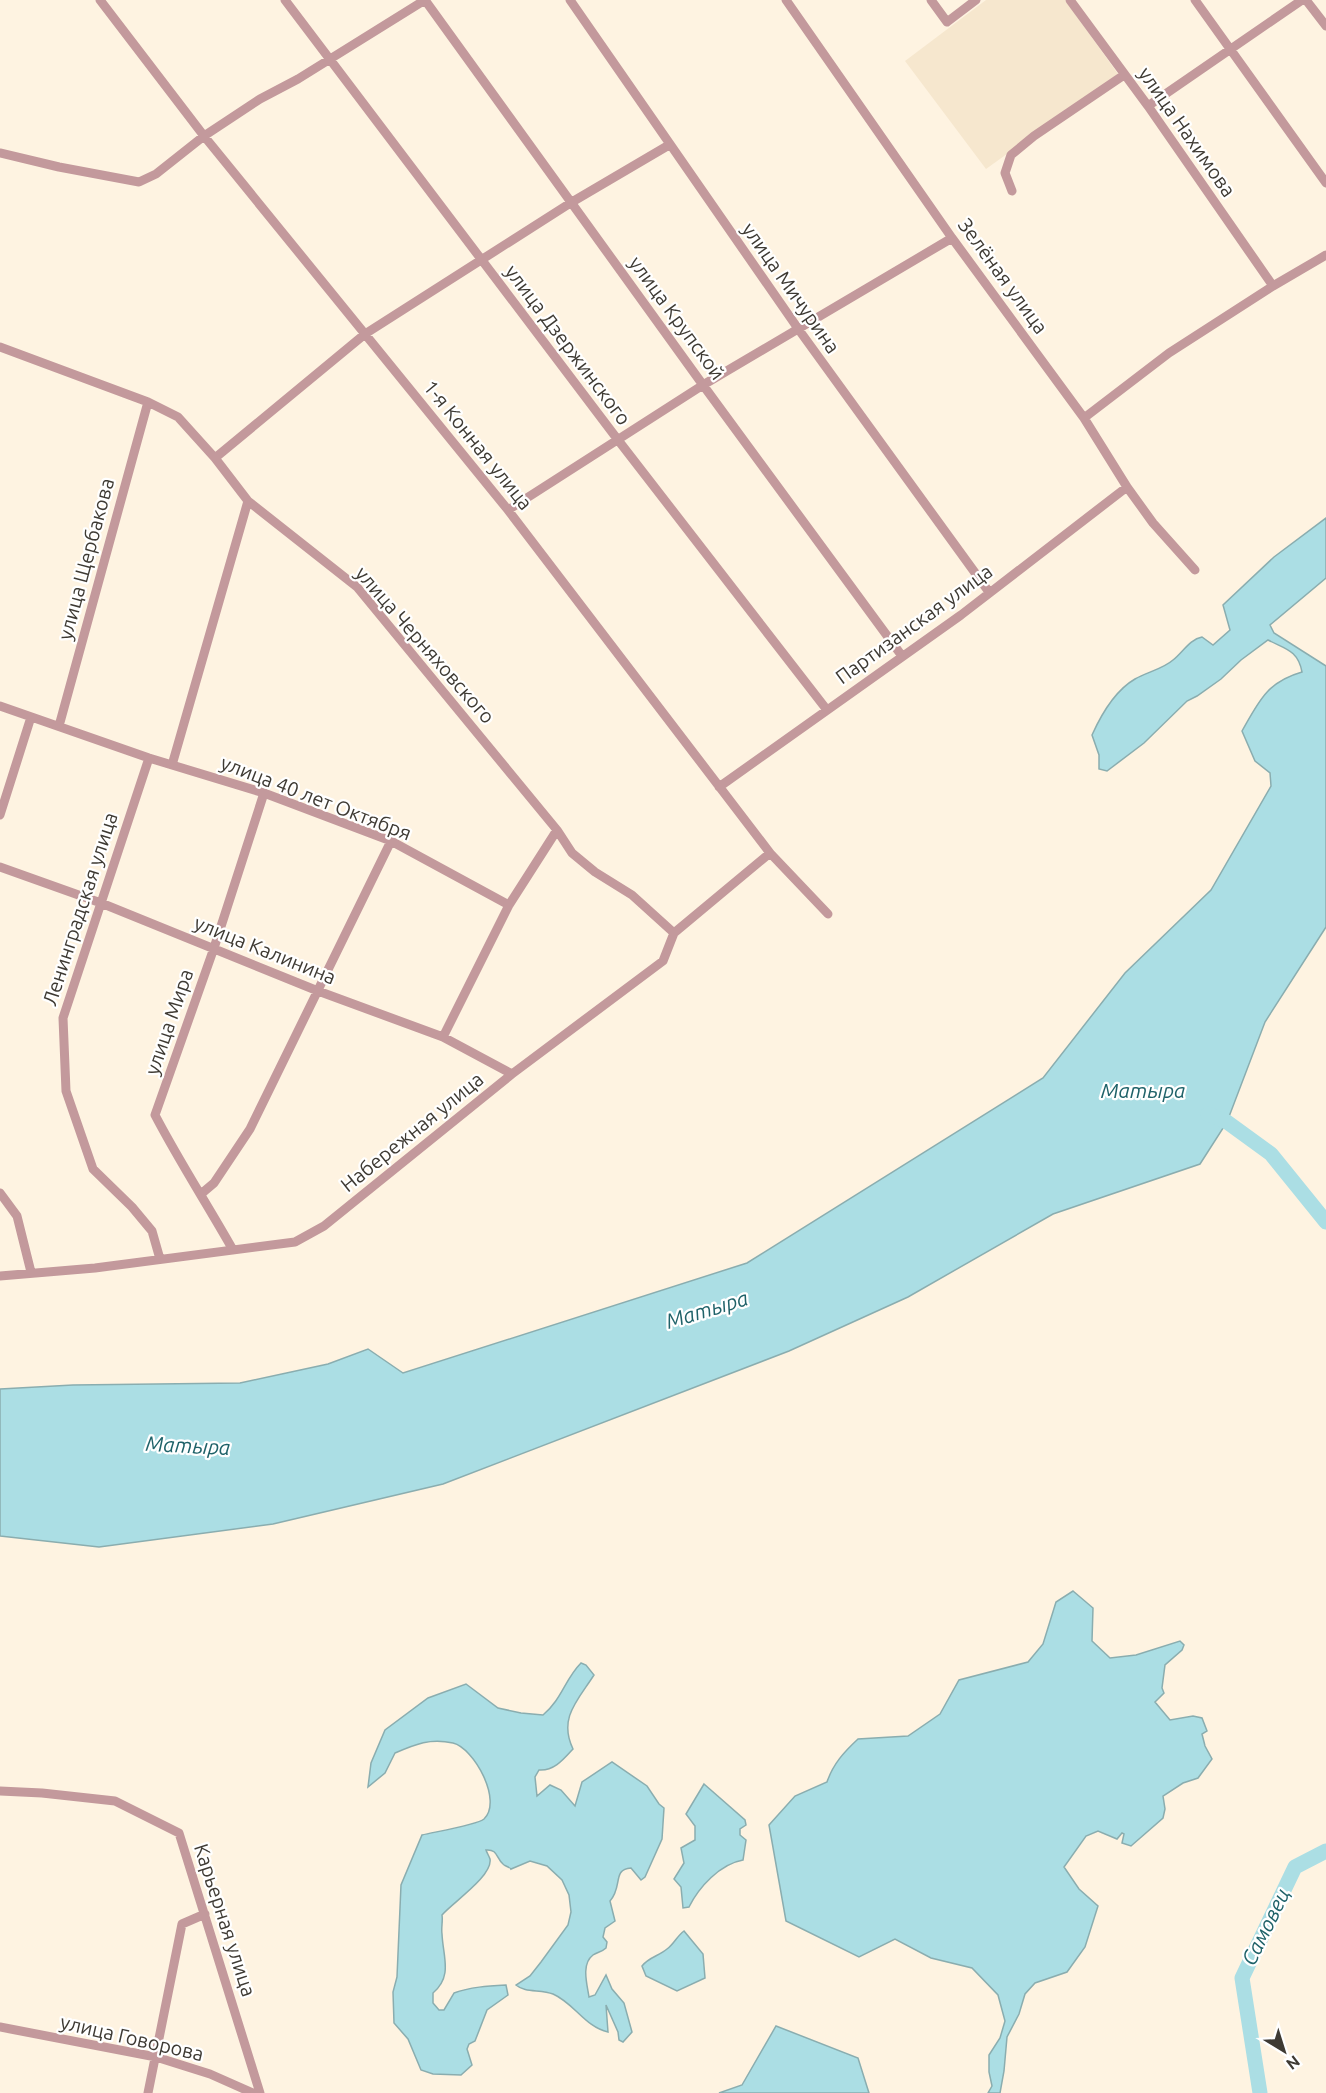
<svg xmlns="http://www.w3.org/2000/svg" width="1326" height="2093" font-family="Ubuntu,sans-serif">
	<rect width="100%" height="100%" fill="#fef3e1"/>
	<path fill="#f6e7ce" d="M986,0H1065L1118,74L986,169L905,61Z"/>
	<path fill="#abdee4" stroke="#8aadaf" stroke-width="1.5" d="M1326,518V578L1270,625L1274,633L1326,666V927L1265,1022L1227,1122L1200,1164L1053,1214L908,1297L789,1351L443,1484L273,1524L99,1547L0,1536V1389L73,1385L240,1383L328,1364L368,1349L403,1373L747,1263L1043,1078L1125,973L1211,890L1271,786L1270,773L1255,761L1242,731C1259,701 1267,682 1302,672C1298,650 1285,649 1268,640L1241,660L1221,679L1197,696L1187,701L1144,743L1107,771L1099,769V755L1092,735C1101,715 1116,690 1135,679C1147,672 1163,669 1173,660C1183,652 1190,639 1202,637L1213,645L1230,630L1223,605L1274,557Z
		M1073,1591L1093,1608L1092,1641L1110,1658L1136,1655L1180,1641L1184,1645L1182,1650L1165,1665L1162,1688L1164,1693L1155,1702L1170,1720L1193,1716L1202,1718L1207,1731L1202,1734L1205,1746L1212,1759L1198,1778L1183,1783L1163,1796L1165,1809L1163,1818L1131,1846L1122,1843L1124,1834L1122,1833L1117,1839L1098,1831L1086,1836L1064,1867L1079,1889L1098,1906L1085,1947L1067,1972L1035,1983L1025,1994L1019,2014L1007,2037L1004,2071L1000,2093H988L992,2086L989,2072V2055L1000,2038L1005,2021L998,1995L972,1968L931,1958L895,1939L859,1957L786,1921L769,1825L795,1796L827,1782C833,1764 844,1752 858,1739L908,1736L940,1714L959,1680L1028,1662L1043,1644L1056,1602Z
		M581,1663L586,1665L594,1675C578,1700 558,1718 573,1749C563,1760 554,1771 539,1770L535,1777L537,1796L550,1785L561,1790L575,1806L582,1782L612,1762L647,1786L659,1804L664,1808L662,1839L645,1877L641,1880L631,1868C612,1869 623,1887 610,1901L615,1921L605,1928L603,1937L607,1942L606,1948C602,1952 597,1952 593,1955C581,1964 587,1984 589,1997L595,1995L606,1975L612,1989L624,2003L632,2032L623,2042L619,2040L618,2032L606,2005L608,2032C585,2027 574,2003 553,1994C541,1989 525,1993 516,1985L530,1976L541,1962L568,1925L571,1912L569,1895L562,1880L547,1866L530,1861L511,1869C511,1868 503,1865 503,1864C496,1858 498,1849 486,1850C487,1853 489,1856 490,1859C493,1876 452,1903 442,1915C443,1921 441,1928 442,1934C443,1957 453,1976 433,1993V2003L439,2010H444L454,1993C470,1987 488,1986 506,1985L508,1995L487,2010L475,2041L469,2044L467,2049L472,2065L461,2075L433,2074L421,2070L408,2039L394,2023L393,1992L397,1977L401,1885L422,1835C434,1832 477,1825 484,1819C503,1801 474,1748 453,1743C430,1738 416,1744 395,1753L385,1773L368,1787L371,1763L385,1730L428,1698L466,1684L498,1708L521,1713L543,1715C562,1699 565,1679 581,1663Z
		M704,1784L745,1820L746,1825L740,1829V1835L746,1840L743,1860C720,1864 699,1887 689,1907L683,1908L681,1887L674,1879L684,1863L681,1848L695,1840V1826L686,1814Z
		M684,1931L703,1954L705,1978L677,1991L646,1976L642,1966C649,1957 659,1956 667,1949C674,1944 677,1936 684,1931Z
		M776,2026L858,2058L869,2093H719L742,2085Z"/>
	<g fill="none" stroke-linecap="round" stroke-linejoin="round">
		<path stroke="#abdee4" stroke-width="15" d="M1208,1114L1227,1122L1271,1154L1326,1222
			M1260,2093L1242,1978L1295,1867L1326,1851"/>
		<path stroke="#c3999c" stroke-width="9" d="M100,0L204,136L508,510L770,853L828,914
			M285,0L618,440L827,710
			M425,0L703,385L902,656
			M570,0L799,330L989,592
			M786,0L952,238L1084,418L1127,487L1153,523L1195,570
			M931,0L947,22L976,0
			M1070,0L1148,106L1273,286
			M1195,0L1326,183
			M1306,0L1326,26
			M1148,106L1302,0
			M0,153L59,167L139,182L156,174L204,136L260,99L298,79L425,0
			M1012,191L1005,173L1011,155L1034,136L1124,75
			M0,347L148,402L178,417L215,458L248,501L357,587L557,830L572,853L595,872L632,895L674,933
			M1084,418L1169,353L1273,286L1326,255
			M215,458L365,334L572,202L669,145
			M508,510L703,385L952,238
			M0,706L149,758L264,793L391,841L509,905
			M59,726L148,402
			M149,758L63,1018L66,1091L93,1169L132,1207L152,1231L160,1259
			M172,765L248,501
			M719,787L961,615L1127,487
			M0,815L31,717
			M0,867L101,903L318,991L443,1037L512,1074
			M443,1037L509,905L557,830
			M0,1193L17,1216L31,1272
			M201,1194L214,1183L250,1129L391,841
			M233,1250C207,1204 179,1161 155,1115L214,948L264,793
			M0,1276L95,1268L295,1242L324,1226L512,1074L663,961L674,933L770,853
			M0,1791L42,1793L115,1801L179,1833L260,2093
			M0,2027L156,2057L210,2074L253,2093
			M148,2093L182,1924L205,1914"/>
	</g>
	<g text-anchor="middle" stroke-width="4.5" stroke-linejoin="round" paint-order="stroke">
		<g font-size="20" fill="#3e3a33" stroke="#fff">
			<text transform="translate(1187 132) rotate(55)" y="7">улица Нахимова</text>
			<text transform="translate(1003 276) rotate(54)" y="7">Зелёная улица</text>
			<text transform="translate(791 288) rotate(55)" y="7">улица Мичурина</text>
			<text transform="translate(677 318) rotate(54)" y="7">улица Крупской</text>
			<text transform="translate(568 345) rotate(53)" y="7">улица Дзержинского</text>
			<text transform="translate(478 445) rotate(51)" y="7">1-я Конная улица</text>
			<text transform="translate(86 559) rotate(-75)" y="7">улица Щербакова</text>
			<text transform="translate(914 624) rotate(-36)" y="7">Партизанская улица</text>
			<text transform="translate(425 645) rotate(49)" y="7">улица Черняховского</text>
			<text transform="translate(316 798) rotate(21)" y="7">улица 40 лет Октября</text>
			<text transform="translate(80 909) rotate(-72)" y="7">Ленинградская улица</text>
			<text transform="translate(265 950) rotate(22)" y="7">улица Калинина</text>
			<text transform="translate(169 1022) rotate(-71)" y="7">улица Мира</text>
			<text transform="translate(412 1132) rotate(-39)" y="7">Набережная улица</text>
			<text transform="translate(225 1920) rotate(72)" y="7">Карьерная улица</text>
			<text transform="translate(132 2038) rotate(13)" y="7">улица Говорова</text>
		</g>
		<g font-size="21" font-style="italic" fill="#1f6269" stroke="#fff">
			<text x="1143" y="1098">Матыра</text>
			<text transform="translate(707 1310) rotate(-17)" y="7">Матыра</text>
			<text transform="translate(188 1446) rotate(3)" y="7">Матыра</text>
			<text transform="translate(1266 1927) rotate(-64)" y="7">Самовец</text>
		</g>
	</g>
	<g transform="translate(1284 2051) rotate(142)" stroke="#ffffff" stroke-width="4.5" paint-order="stroke">
	<path d="M0-4.5L10 22L0 15L-10 22Z" fill="#3e3a33"/>
	<text y="-9" font-size="16" font-weight="bold" text-anchor="middle" fill="#3e3a33">N</text>
	</g>
</svg>
